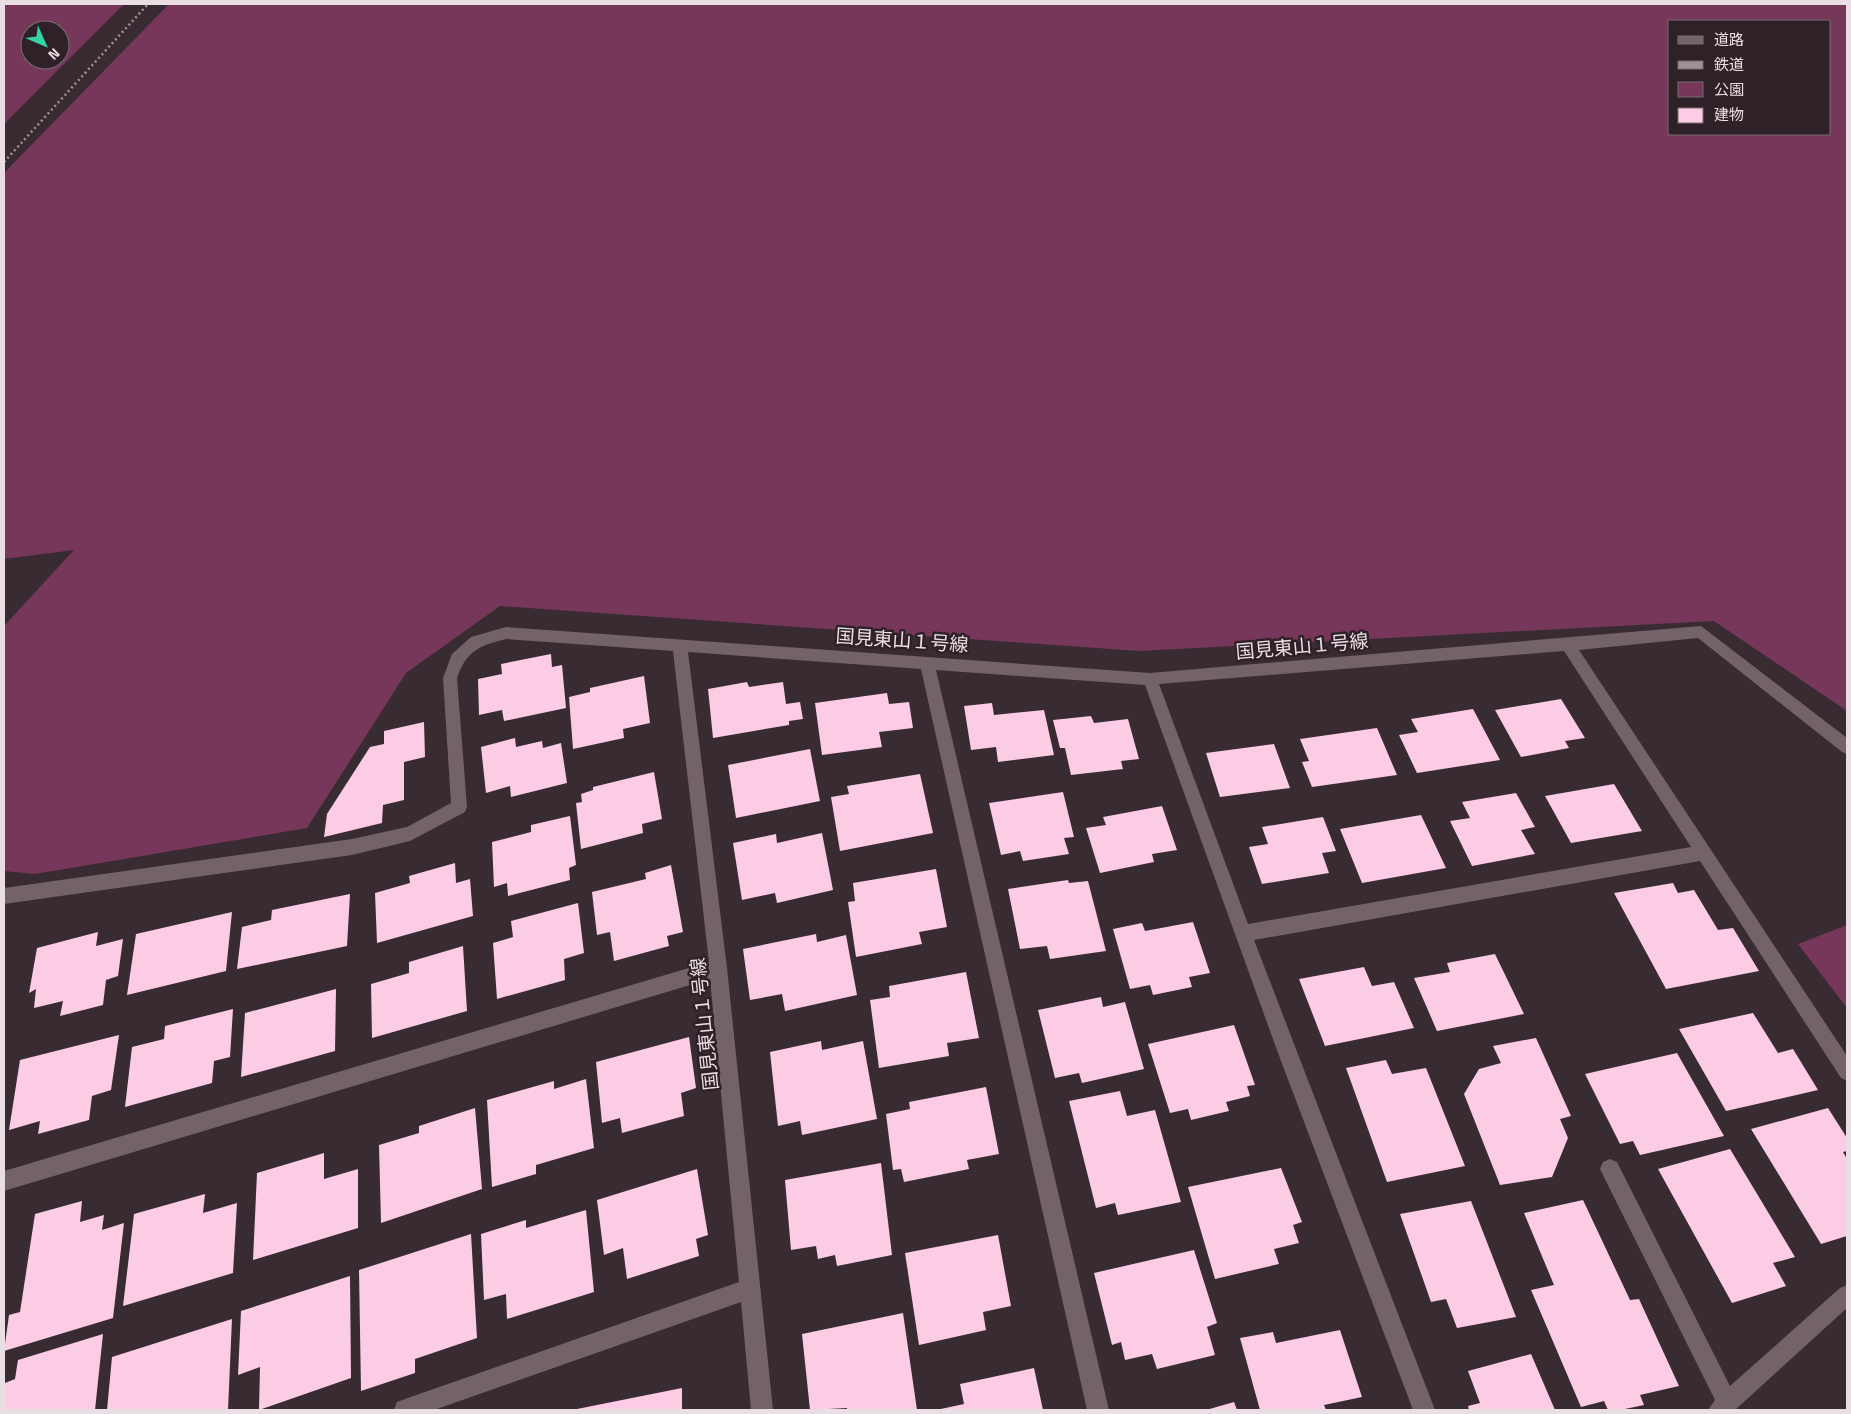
<svg xmlns="http://www.w3.org/2000/svg" width="1851" height="1414" font-family="'Titillium Web','Noto Sans JP',sans-serif">
	<rect width="100%" height="100%" fill="#392b32"/>
	<path fill="#76375a" fill-rule="evenodd" d="M4,4H124L4,124ZM30,30H60V60H30Z
		M169,4H1847V711L1714,621L1139,651L500,606L406,673L307,828L35,874L4,871V626L74,550L4,559V173ZM1670,21H1830V134H1670Z
		M1847,925V1008L1798,944Z"/>
	<path fill="#fccce4" d="M551,654L552,667L562,665L566,708L504,721L502,710L479,715L478,679L502,674L501,664Z
		M644,676L650,723L623,729L624,738L573,749L569,697L590,692V688Z
		M747,682L749,687L783,682L786,704L800,702L803,719L789,721V725L713,738L708,689Z
		M887,693L889,704L909,702L913,728L879,732L882,747L822,755L815,703Z
		M1561,699L1585,738L1565,741L1569,748L1521,757L1495,710Z
		M992,703L994,715L1044,710L1054,755L998,762L996,747L971,750L964,706Z
		M1473,709L1500,760L1417,773L1399,735L1418,732L1411,719Z
		M1091,716L1094,723L1128,719L1139,759L1121,761L1123,769L1071,775L1065,748H1060L1053,720Z
		M424,722L425,757L404,762V800L383,805L382,823L324,837L327,814L370,747L384,744V731Z
		M1377,728L1397,775L1312,787L1302,762L1309,761L1300,739Z
		M515,738L516,747L542,741L543,748L561,743L567,783L511,797L510,786L486,793L481,747Z
		M1274,744L1290,788L1220,797L1206,753Z
		M810,749L820,801L736,818L728,765Z
		M654,772L662,819L642,824L643,833L581,849L576,803L582,802L581,794L593,790V787Z
		M920,774L933,833L840,851L831,797L849,794L847,786Z
		M1614,784L1642,831L1571,843L1545,796Z
		M1063,792L1074,837L1064,838L1069,854L1023,861L1020,851L1001,855L989,803Z
		M1516,793L1535,827L1521,830L1535,854L1472,866L1450,821L1470,818L1462,802Z
		M1162,806L1177,850L1152,854L1154,862L1100,873L1086,828L1106,825L1103,817Z
		M1421,815L1446,868L1362,883L1340,829Z
		M570,816L576,865L569,868L570,880L508,896L507,883L494,887L492,842L531,832V825Z
		M1323,817L1336,851L1322,853L1329,873L1262,884L1249,847L1268,844L1262,827Z
		M822,833L833,890L777,903L775,893L742,900L733,843L776,834L777,843Z
		M455,863L456,883L470,879L473,916L377,943L375,893L410,883L409,876Z
		M671,865L683,932L667,936L669,946L614,961L610,932L597,935L592,892L646,879L645,873Z
		M936,869L947,927L919,932L922,944L856,957L848,902L855,901L853,883Z
		M1068,880L1069,883L1088,881L1106,951L1050,959L1047,946L1020,949L1008,889Z
		M1673,883L1678,893L1694,890L1718,930L1733,928L1759,971L1666,989L1614,893Z
		M350,894L347,946L237,969L242,927L271,920L272,910Z
		M578,903L584,953L564,959L565,980L497,999L493,943L513,937L511,921Z
		M232,912L226,971L127,995L136,934Z
		M1193,922L1210,973L1189,977L1192,987L1153,995L1150,985L1130,989L1113,929L1142,923L1145,931Z
		M98,932L96,946L123,939L118,976L106,980L103,1005L60,1016L63,1001L34,1008L36,989L29,993L37,948Z
		M816,934L817,942L846,935L857,995L785,1011L782,994L750,1000L743,949Z
		M463,946L467,1011L372,1038L371,984L409,973V962Z
		M1495,954L1524,1014L1437,1031L1414,978L1450,972L1447,963Z
		M1364,967L1372,986L1394,982L1414,1028L1325,1046L1299,979Z
		M966,972L979,1038L947,1043L949,1056L879,1068L870,1000L890,997L889,986Z
		M336,989L335,1051L241,1077L245,1013Z
		M1101,997L1103,1007L1125,1002L1144,1069L1082,1083L1079,1073L1055,1078L1038,1010Z
		M233,1009L230,1057L214,1061L212,1083L125,1107L132,1047L164,1039L165,1026Z
		M1753,1013L1778,1053L1793,1049L1818,1090L1726,1111L1679,1029Z
		M1234,1025L1255,1085L1247,1086L1250,1096L1226,1102L1229,1111L1191,1120L1188,1109L1170,1113L1148,1044Z
		M119,1035L111,1090L92,1096L89,1120L38,1134L40,1121L9,1130L20,1060Z
		M689,1037L696,1088L681,1093L684,1116L622,1133L620,1118L602,1123L596,1062Z
		M1536,1038L1571,1116L1560,1119L1568,1138L1552,1177L1500,1185L1464,1094L1479,1069L1501,1063L1493,1046Z
		M821,1041L822,1050L863,1041L877,1119L802,1135L800,1121L778,1126L770,1052Z
		M1677,1053L1724,1136L1640,1155L1633,1141L1620,1144L1585,1074Z
		M1386,1060L1392,1074L1426,1068L1465,1166L1387,1182L1346,1068Z
		M586,1079L594,1148L536,1165V1174L492,1187L487,1100L554,1081V1089Z
		M986,1087L999,1154L967,1160L969,1169L904,1182L901,1169L893,1170L886,1114L910,1109L909,1102Z
		M1120,1091L1127,1116L1155,1110L1181,1202L1118,1215L1115,1203L1096,1208L1069,1101Z
		M475,1108L482,1189L381,1223L379,1145L419,1133V1126Z
		M1828,1108L1847,1138V1151L1843,1152L1847,1159V1236L1821,1244L1751,1129Z
		M1730,1149L1795,1257L1773,1263L1786,1286L1732,1303L1658,1169Z
		M324,1153V1179L358,1169V1228L253,1260L257,1173Z
		M881,1163L892,1255L837,1266L835,1255L818,1259L816,1246L791,1250L785,1180Z
		M1281,1168L1302,1222L1293,1225L1299,1243L1274,1249L1279,1264L1215,1279L1188,1187Z
		M697,1169L708,1235L696,1239L699,1256L627,1279L623,1248L604,1255L597,1200Z
		M205,1194L203,1213L237,1203L233,1273L123,1306L134,1214Z
		M1583,1200L1630,1300L1639,1299L1679,1386L1640,1395L1644,1405L1620,1410H1608L1604,1401L1581,1407L1531,1290L1554,1285L1524,1213Z
		M82,1201L80,1222L104,1215L102,1230L124,1223L113,1318L4,1351L9,1315L20,1312L35,1214Z
		M1471,1201L1516,1317L1457,1328L1446,1299L1431,1302L1400,1214Z
		M586,1210L594,1292L507,1319L506,1294L484,1300L481,1234L526,1220V1228Z
		M471,1234L477,1338L415,1359V1373L361,1391L359,1270Z
		M998,1235L1011,1306L983,1312L986,1330L919,1345L905,1253Z
		M1194,1250L1217,1323L1207,1327L1215,1355L1157,1369L1152,1354L1125,1360L1121,1342L1112,1345L1094,1273Z
		M350,1276L351,1378L259,1410L260,1367L238,1375L241,1311Z
		M903,1313L917,1410H847V1408L810,1410L802,1334Z
		M232,1319L228,1410H107L112,1357Z
		M1340,1330L1362,1397L1324,1405L1326,1410H1260L1240,1338L1273,1332L1276,1343Z
		M103,1334L95,1410H4L5,1383L15,1379L18,1360Z
		M1531,1354L1555,1410H1469L1468,1406L1480,1403L1468,1371Z
		M1034,1368L1043,1410H936L964,1404L960,1384Z
		M682,1388V1410H577V1409Z
		M1234,1402L1237,1410H1206Z"/>
	<g fill="none" stroke-linecap="round" stroke-linejoin="round">
		<path fill="#73626a" fill-rule="evenodd" d="M1701,626L1847,738V754L1842,752L1698,638L1579,650L1847,1056V1081L1841,1078L1700,861L1254,940L1435,1410H1413L1278,1053L1145,685L936,670L1109,1410H1087L921,669L688,652L727,968L773,1410H751L741,1302L434,1410H394L397,1402L405,1399L739,1282L710,979L4,1191V1171L709,962L673,651L506,639C479,646 467,650 457,678L467,807L465,812L410,841L352,855L4,904V888L352,839L407,827L451,803L443,678L452,654L471,637L506,627L1150,673ZM1564,651L1691,847L1248,924L1159,684Z
			M1610,1159L1617,1162L1730,1386L1840,1288L1847,1285V1308L1735,1410H1708L1715,1400L1600,1169L1603,1162Z"/>
		<path stroke="#9e9298" stroke-width="2.5" stroke-dasharray="2 3" stroke-linecap="butt" d="M4,162L148,4"/>
	</g>
	<g text-anchor="middle" stroke-width="5" stroke-linejoin="round" paint-order="stroke">
		<g font-size="19" fill="#e8dee3" stroke="#2f2128">
			<text transform="translate(902 640) rotate(4)" y="7">国見東山１号線</text>
			<text transform="translate(1302 646) rotate(-5)" y="7">国見東山１号線</text>
			<text transform="translate(704 1024) rotate(-96)" y="7">国見東山１号線</text>
		</g>
	</g>
	<rect width="1851" height="1414" fill="none" stroke="#e8dee3" stroke-width="10"/>
	<rect x="1668" y="20" width="162" height="115" fill="#2f2128" stroke="#796d73"/>
	<rect x="1678" y="36" width="25" height="8" fill="#73626a" stroke="#796d73"/>
	<text x="1714" y="45" font-size="15" fill="#e8dee3">道路</text>
	<rect x="1678" y="61" width="25" height="8" fill="#9e9298" stroke="#796d73"/>
	<text x="1714" y="70" font-size="15" fill="#e8dee3">鉄道</text>
	<rect x="1678" y="82" width="25" height="15" fill="#76375a" stroke="#796d73"/>
	<text x="1714" y="95" font-size="15" fill="#e8dee3">公園</text>
	<rect x="1678" y="108" width="25" height="15" fill="#fccce4" stroke="#796d73"/>
	<text x="1714" y="120" font-size="15" fill="#e8dee3">建物</text>
	<g transform="translate(45 45) rotate(135)"><circle r="24" fill="#2f2128" stroke="#796d73"/>
	<path d="M0-4L9 19L0 12L-9 19Z" fill="#33d4a8"/>
	<text y="-8" font-size="14" font-weight="bold" text-anchor="middle" fill="#e8dee3">N</text>
	</g>
</svg>
